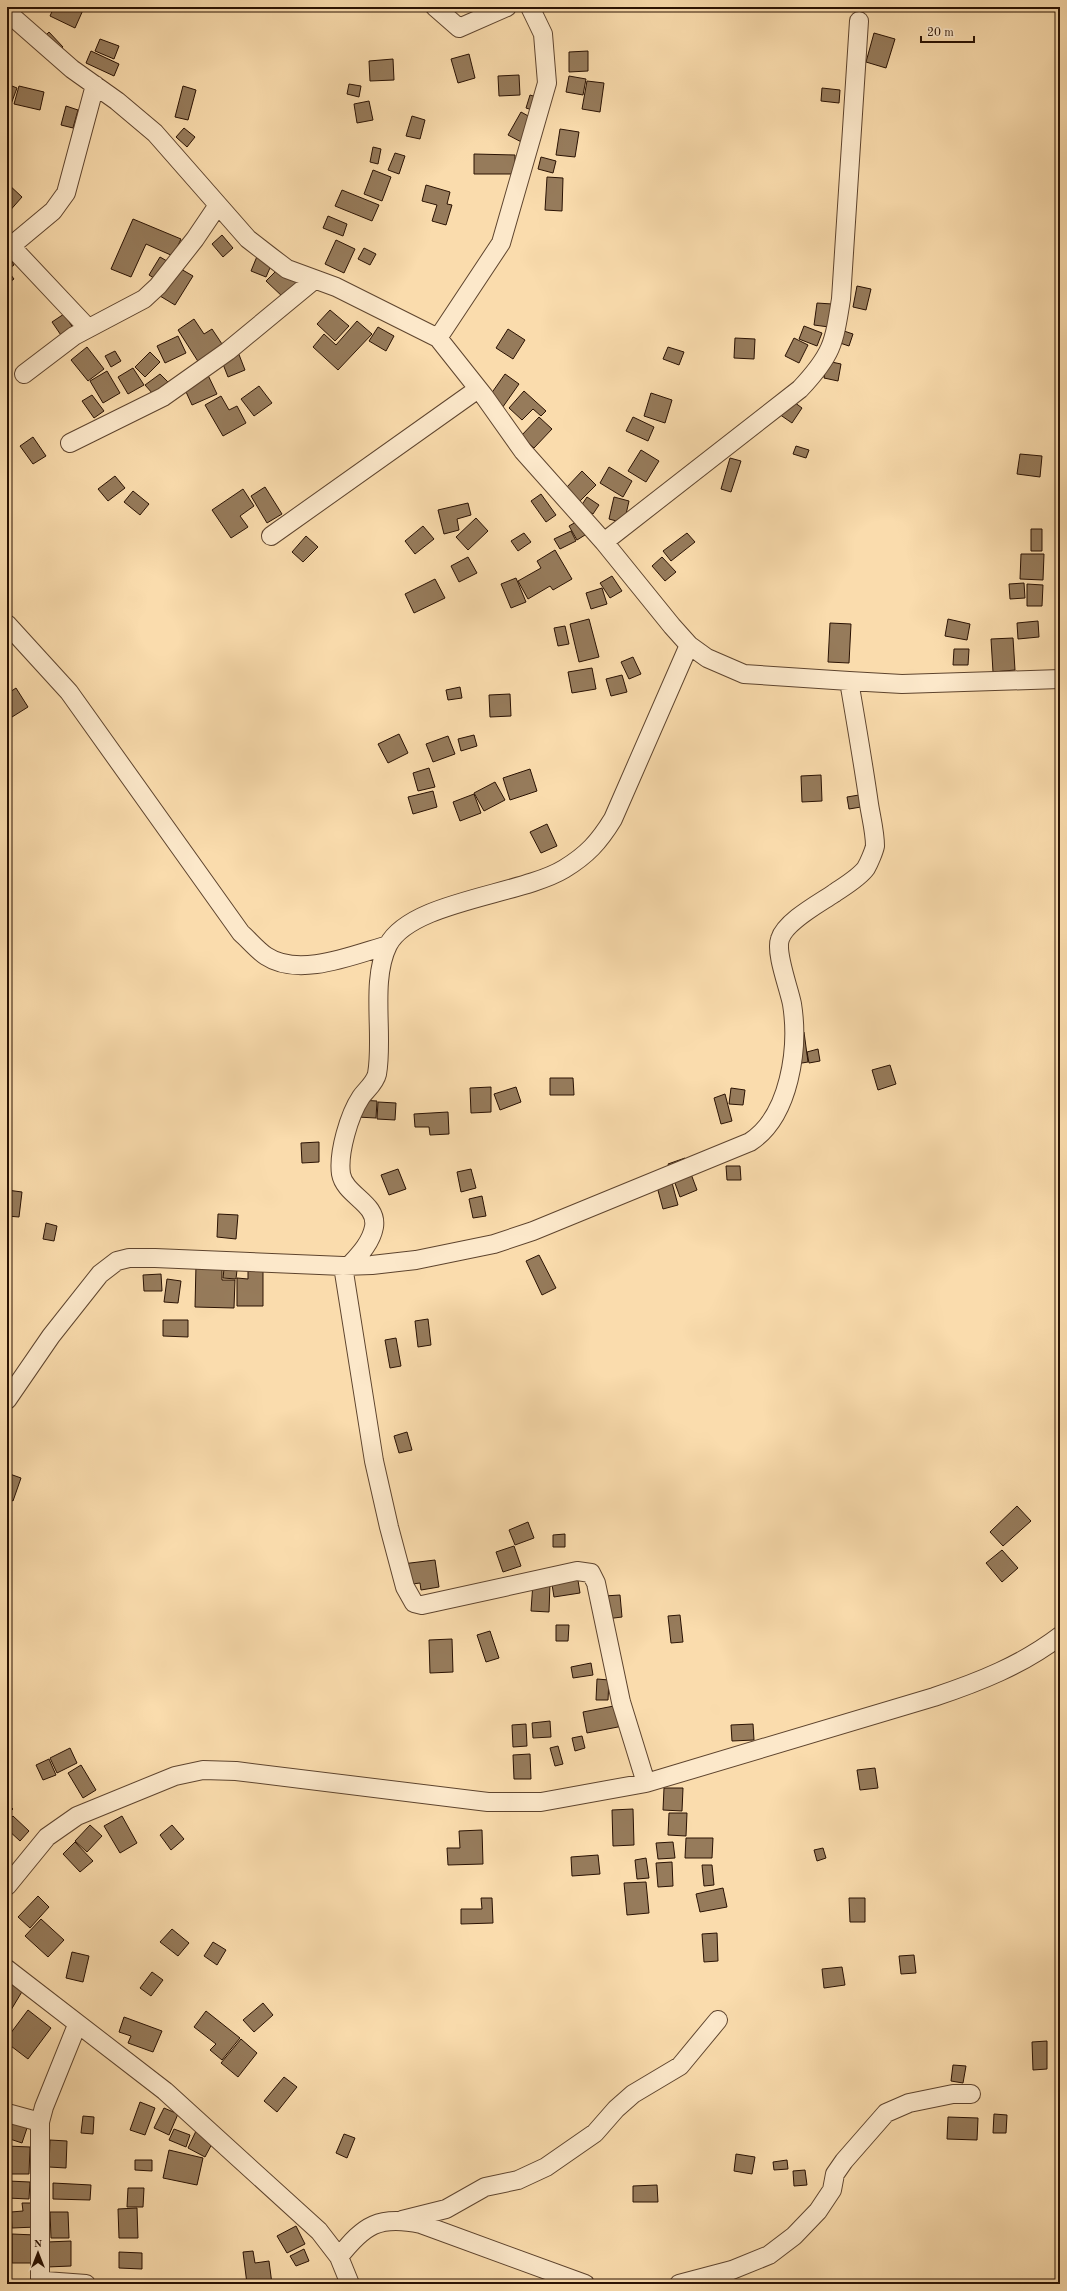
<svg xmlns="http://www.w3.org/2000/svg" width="1067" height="2291" font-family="'Old Standard TT',serif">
	<rect width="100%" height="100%" fill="#fadcad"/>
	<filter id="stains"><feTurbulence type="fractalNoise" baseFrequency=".005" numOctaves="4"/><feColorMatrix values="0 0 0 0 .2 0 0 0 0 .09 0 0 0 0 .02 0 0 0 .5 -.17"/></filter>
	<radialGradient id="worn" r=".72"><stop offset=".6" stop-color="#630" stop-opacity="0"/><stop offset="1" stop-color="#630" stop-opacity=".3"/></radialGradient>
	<path fill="#967b5b" stroke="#2a1203" d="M54,7H77L83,10L75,28L50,16Z
		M49,32L63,47L56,54L42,39Z
		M874,33L895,39L886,68L866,62Z
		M100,39L119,46L114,59L95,51Z
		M91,51L119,64L114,76L86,63Z
		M588,51V71L569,72V52Z
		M469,54L475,78L458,83L451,59Z
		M393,59L394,80L370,81L369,61Z
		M519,75L520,95L499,96L498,76Z
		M569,76L586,79L583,95L566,92Z
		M587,81L604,83L600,112L582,109Z
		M7,84L17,88L7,115Z
		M349,84L361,86L359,97L347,94Z
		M19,86L44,92L40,110L14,104Z
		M183,86L196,90L188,120L175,117Z
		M822,88L840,90L839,103L821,101Z
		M530,95L549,101L545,114L526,108Z
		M369,101L373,120L357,123L354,104Z
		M66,106L78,110L73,128L61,125Z
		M521,112L541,123L529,146L508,135Z
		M412,116L425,120L420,139L406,136Z
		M184,128L195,137L187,147L176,137Z
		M560,129L579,132L575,157L556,155Z
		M373,147L381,149L378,164L370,162Z
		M395,153L405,156L399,174L388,170Z
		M474,154L515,155V174H474Z
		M541,157L556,161L553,173L538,169Z
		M373,170L391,177L382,201L364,194Z
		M547,177L563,178L562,211L545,210Z
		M7,183L22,197L7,214Z
		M426,185L450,192L447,204L452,205L446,225L432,221L437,205L422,201Z
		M342,190L379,205L372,221L335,206Z
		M328,216L347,224L343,236L323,228Z
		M133,219L181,239L173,256L146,244L131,277L111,269Z
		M222,235L233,248L223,257L212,244Z
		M336,240L355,249L344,273L325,264Z
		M364,248L376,254L370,265L358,259Z
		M258,254L273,261L266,277L251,271Z
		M9,257L14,265L7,270L14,279L7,284V258Z
		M160,257L193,276L175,305L155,293L162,283L149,275Z
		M281,266L299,283L284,298L266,281Z
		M857,286L871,289L866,310L853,307Z
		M817,303L832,304L829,327L814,325Z
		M330,310L349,326L335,341L317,324Z
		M64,314L77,334L65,341L52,322Z
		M194,319L204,334L212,329L224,347L199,363L178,330Z
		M357,321L372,334L338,370L313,347L324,334L336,345Z
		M804,326L822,333L817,346L799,339Z
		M378,327L394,336L386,351L369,341Z
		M508,329L525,340L513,359L496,348Z
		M838,329L853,334L849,346L834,341Z
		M178,336L186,353L165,363L157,346Z
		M735,338L755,339L754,359L734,358Z
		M794,338L808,345L799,363L785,356Z
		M87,347L104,369L88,381L71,360Z
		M668,347L684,352L679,365L663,359Z
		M115,351L121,361L111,367L105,356Z
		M150,352L160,362L145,377L135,367Z
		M238,352L245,370L228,377L221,359Z
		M827,361L841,364L838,381L824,378Z
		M133,368L144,385L128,394L118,377Z
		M107,371L120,393L103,403L90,381Z
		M206,371L217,394L192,405L182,383Z
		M160,374L168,382L153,394L145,385Z
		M505,374L519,384L500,411L486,401Z
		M259,386L272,403L254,416L241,399Z
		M524,391L546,411L541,416L533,409L522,420L509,408Z
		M651,393L672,400L665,423L644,416Z
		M92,395L104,411L94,418L82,401Z
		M221,396L229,410L237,406L246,423L223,436L205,405Z
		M790,399L802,408L792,423L779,414Z
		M539,417L552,429L534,448L521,436Z
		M633,417L654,427L648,441L626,431Z
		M33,437L46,456L33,464L20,446Z
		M796,446L809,450L806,458L793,454Z
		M641,450L659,461L646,482L628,471Z
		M1020,454L1042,456L1040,477L1017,474Z
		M730,458L741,461L731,492L721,489Z
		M609,467L632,481L623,497L600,483Z
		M582,471L596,485L580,501L566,488Z
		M115,476L125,488L108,501L98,489Z
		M265,487L282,514L267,523L251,496Z
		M243,489L254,506L240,516L248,527L231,538L212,510Z
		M133,491L149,504L140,515L124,502Z
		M541,494L556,515L546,522L531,501Z
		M587,497L599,505L593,514L581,506Z
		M614,497L629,501L624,523L609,519Z
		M468,503L471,515L457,519L459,530L444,534L438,510Z
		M476,518L488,531L468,550L456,537Z
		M576,522L585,535L577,540L569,526Z
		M423,526L434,539L415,554L405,541Z
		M1031,529H1042V551H1031Z
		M571,531L576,541L560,549L554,539Z
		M524,533L531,542L518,551L511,541Z
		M687,533L695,542L671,561L663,551Z
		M306,536L318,547L303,562L292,552Z
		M555,550L572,579L553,590L550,586L528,599L518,581L541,568L537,561Z
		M1021,554H1044L1043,580L1020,579Z
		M468,557L477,573L459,582L451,566Z
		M662,557L676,572L665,581L652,566Z
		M612,576L622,591L610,598L600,583Z
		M516,578L526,602L511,608L501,584Z
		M435,579L445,598L414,613L405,594Z
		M1024,583L1025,598L1010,599L1009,584Z
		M1027,584L1043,585L1042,606H1027Z
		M602,588L607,604L591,609L586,593Z
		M589,619L599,657L579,662L570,624Z
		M948,619L970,624L967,640L945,636Z
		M1038,621L1039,637L1018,639L1017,623Z
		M830,623L851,624L849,663L828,662Z
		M565,626L569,644L558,646L554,628Z
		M1013,638L1015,670L993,672L991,639Z
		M954,649H969L968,665H953Z
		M633,657L641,674L629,679L621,662Z
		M592,668L596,689L572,693L568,672Z
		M622,675L627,692L611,696L606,679Z
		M460,687L462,698L448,700L446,690Z
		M16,688L28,707L12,717L7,709V694Z
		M510,694L511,716L490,717L489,695Z
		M399,734L408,753L388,763L378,744Z
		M474,735L477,746L461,751L458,739Z
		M448,736L455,754L433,762L426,744Z
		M429,768L435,787L418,791L413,773Z
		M530,769L537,791L510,800L503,778Z
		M821,775L822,801L802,802L801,776Z
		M495,782L505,800L484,811L474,793Z
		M433,791L437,807L413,814L408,797Z
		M474,794L481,813L460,821L453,802Z
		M859,795L861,807L849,809L847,797Z
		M547,824L557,846L541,853L530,832Z
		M804,1032L808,1062L796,1064L792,1033Z
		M818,1049L820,1061L809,1063L807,1052Z
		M890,1065L896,1084L878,1090L872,1070Z
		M550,1078H573L574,1095H550Z
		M491,1087V1112L471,1113L470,1088Z
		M516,1087L521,1102L500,1110L494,1094Z
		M731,1088L745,1090L743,1105L729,1104Z
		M725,1094L732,1121L721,1124L714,1098Z
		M358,1100L377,1101L376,1118L357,1117Z
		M378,1102L396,1103L395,1120L377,1119Z
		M448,1112L449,1134L430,1135L429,1127H415L414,1114Z
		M319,1142V1162L302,1163L301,1143Z
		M685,1158L697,1190L680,1197L668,1164Z
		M726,1166H740L741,1180H727Z
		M398,1169L406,1189L389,1195L381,1175Z
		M471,1169L476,1188L461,1192L457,1172Z
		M671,1179L678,1205L663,1209L656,1183Z
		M7,1190L22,1192L19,1217L7,1216Z
		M482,1196L486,1216L473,1218L469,1199Z
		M218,1214L238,1215L236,1239L217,1237Z
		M46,1223L57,1226L54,1241L43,1239Z
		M539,1255L556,1288L542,1295L526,1261Z
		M196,1265H222V1280H235L234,1308L195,1307Z
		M248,1268L263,1269V1306H237V1278L248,1279Z
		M224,1269L237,1270L236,1279L223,1278Z
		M161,1274L162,1291H144L143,1275Z
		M167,1279L181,1281L178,1303L164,1302Z
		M428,1319L431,1345L418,1347L415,1321Z
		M163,1320H188V1337L163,1336Z
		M396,1338L401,1366L390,1368L385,1340Z
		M407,1432L412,1450L399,1453L394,1436Z
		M7,1473L21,1478L13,1501L7,1498Z
		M1017,1506L1031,1521L1003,1546L990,1532Z
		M528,1522L534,1538L515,1545L509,1530Z
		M565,1534V1547H553V1535Z
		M514,1546L521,1566L503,1572L496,1552Z
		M1002,1550L1018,1568L1002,1582L986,1563Z
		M435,1560L439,1587L421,1590L420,1583L405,1585L402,1564Z
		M577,1574L580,1593L554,1597L551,1578Z
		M533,1582L550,1583L549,1612L531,1611Z
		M620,1595L622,1617L606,1619L604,1596Z
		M680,1615L683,1642L671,1643L668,1616Z
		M556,1625H569L568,1641H556Z
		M490,1631L499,1658L486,1662L477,1635Z
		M452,1639L453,1672L430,1673L429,1640Z
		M591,1663L593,1675L573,1678L571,1667Z
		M597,1679L609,1680L608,1700H596Z
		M619,1705L623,1726L587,1733L583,1712Z
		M550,1721L551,1737L533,1738L532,1723Z
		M526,1724L527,1746L513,1747L512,1725Z
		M753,1724L754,1740L732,1741L731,1725Z
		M582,1736L585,1748L575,1751L572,1738Z
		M558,1746L563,1764L555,1766L550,1748Z
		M70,1748L77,1763L57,1773L50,1758Z
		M530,1754L531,1779H514L513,1755Z
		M49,1759L56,1775L43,1780L36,1765Z
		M81,1765L96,1790L83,1798L68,1773Z
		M875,1768L878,1788L860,1790L857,1770Z
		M664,1788H683L682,1811L663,1810Z
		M7,1803L13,1809L7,1815Z
		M633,1809L634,1845L613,1846L612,1810Z
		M669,1813H687L686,1836L668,1835Z
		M13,1816L29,1831L20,1841L7,1829V1822Z
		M122,1816L137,1843L120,1853L104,1826Z
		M90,1825L102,1836L87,1852L75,1841Z
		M172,1825L184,1839L171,1850L160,1835Z
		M482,1830L483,1864L448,1865L447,1848H460L459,1831Z
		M686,1838H713L712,1858H685Z
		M75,1842L93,1861L80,1872L63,1854Z
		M673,1842L675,1858L658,1859L656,1843Z
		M823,1848L826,1858L817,1861L814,1850Z
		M598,1855L600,1874L572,1876L571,1857Z
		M646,1858L649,1878L637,1879L635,1860Z
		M672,1862L673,1886L658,1887L656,1863Z
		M702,1865H712L714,1885L704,1886Z
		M646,1882L649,1913L627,1915L624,1883Z
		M723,1888L727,1907L700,1912L696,1894Z
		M38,1896L49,1907L30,1928L18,1917Z
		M481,1898H492L493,1923L461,1924V1909H482Z
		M849,1898H865V1922H850Z
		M41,1919L64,1940L48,1957L25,1936Z
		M172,1929L189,1943L178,1956L160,1942Z
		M717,1933L718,1961L704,1962L702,1934Z
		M213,1942L226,1950L217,1965L204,1956Z
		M72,1952L89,1956L83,1982L66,1978Z
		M914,1955L916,1973L901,1974L899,1956Z
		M842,1967L845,1985L824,1988L822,1969Z
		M152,1972L163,1980L151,1996L140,1988Z
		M7,1974L26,1985L11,2010L7,2007Z
		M263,2003L273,2015L254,2032L243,2020Z
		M28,2010L51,2028L28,2059L7,2043V2038Z
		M206,2011L240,2038L222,2060L210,2050L216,2044L194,2027Z
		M124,2017L162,2031L153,2052L128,2043L131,2036L119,2032Z
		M241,2039L257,2053L238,2077L221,2063Z
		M1047,2041V2069L1033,2070L1032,2042Z
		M953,2065L966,2066L963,2083L951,2081Z
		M284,2077L297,2087L277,2112L264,2101Z
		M140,2102L155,2108L145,2135L130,2130Z
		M164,2108L178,2114L169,2135L154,2128Z
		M994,2114L1007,2115L1006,2133H993Z
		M10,2116L29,2122L22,2143L7,2138V2125Z
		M83,2116L94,2117L93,2134L81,2133Z
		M948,2117L978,2118L977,2140L947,2139Z
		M174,2129L190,2135L186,2147L169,2140Z
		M196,2131L214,2140L205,2157L188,2148Z
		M344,2134L355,2138L347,2158L336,2153Z
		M50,2140L67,2141L66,2168L49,2167Z
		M7,2146L30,2147L29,2174H7Z
		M169,2150L203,2158L197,2185L163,2178Z
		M736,2154L755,2157L752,2174L734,2171Z
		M135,2160H152V2171L135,2170Z
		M787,2160L788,2169L774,2170L773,2162Z
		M805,2170L807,2185L794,2186L793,2171Z
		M8,2181L30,2182L29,2199L7,2198Z
		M53,2183L91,2185L90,2200L53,2199Z
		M657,2185L658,2202H633V2186Z
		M128,2188H144L143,2207H127Z
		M22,2203H34L36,2227L12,2228L11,2212L23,2211Z
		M137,2208L138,2238H119L118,2209Z
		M50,2212H68L69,2238H51Z
		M296,2226L305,2244L287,2253L277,2236Z
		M7,2227H11V2243L7,2244Z
		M12,2234L35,2235L34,2263H12Z
		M71,2241V2266L47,2267V2242Z
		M304,2249L309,2261L296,2266L290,2256Z
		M253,2251L255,2263L269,2261L272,2284H247L243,2252Z
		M119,2252L142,2253V2269L119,2268Z"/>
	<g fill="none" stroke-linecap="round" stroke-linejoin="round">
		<g stroke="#5e442e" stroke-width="20">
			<path id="minor" d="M435,7L459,28L507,7
				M7,12L72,69L117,101L155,133L248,239L270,256L287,269L336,287L438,338L484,396L523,451L604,542L672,626L689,645L707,658L744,674L849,681L902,684L1060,679
				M7,242L88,328
				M11,246L53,211L66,193L95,85
				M438,338L501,243L547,83L543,34L530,7
				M24,374L74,336L144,299L158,286L195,239L218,205
				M70,443L163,397L228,351L314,280
				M271,536L478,389
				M604,542L800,389C832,355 834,344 841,299L859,21
				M7,624L69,692L241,933C249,940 257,950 266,956C299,978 353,955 388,945
				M343,1266L374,1461L389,1527L405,1587L414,1603L422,1605L577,1571L591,1573L596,1583L621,1702L646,1783
				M349,1266C359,1255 371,1243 374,1227C378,1203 345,1196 341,1174C338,1153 349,1115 361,1097C366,1090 375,1083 377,1074C384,1036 370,981 388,945C411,901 521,895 564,869C587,855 599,842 613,819L689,645
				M7,1400L51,1336L100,1274L117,1261L129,1258H155L343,1266L372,1265L416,1260L494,1244L533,1231L750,1142C790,1116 799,1048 792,1004C789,988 775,953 780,939C785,922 818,904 833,894C843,887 859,878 866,868C869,863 874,851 875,846C875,832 871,817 869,804C863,762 856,722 849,681
				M7,1886L47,1837L77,1816L175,1776L203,1770L236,1771L488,1802H541L646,1783L934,1697C979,1682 1022,1665 1060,1636
				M7,1969L165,2091L319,2231L339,2257L350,2284
				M7,2113L40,2122
				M402,2220L446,2209L485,2187L518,2180L546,2167L595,2133L616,2109L633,2094L680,2066L718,2020
				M339,2257C364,2225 379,2215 421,2224L585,2284
				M40,2282V2122L44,2107L77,2025
				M38,2284L45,2281L86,2284
				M679,2284L732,2270L769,2255L794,2236L818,2211L832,2190L835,2174L844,2161L886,2113L909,2103L953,2094H971"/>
		</g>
		<use href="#minor" stroke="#fce8ca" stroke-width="18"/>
	</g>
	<rect width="1067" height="2291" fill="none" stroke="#fadcad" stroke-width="24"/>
	<rect x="8" y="8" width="1051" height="2275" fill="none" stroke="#2a1203" stroke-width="2"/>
	<rect x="12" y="12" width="1043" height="2267" fill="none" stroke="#2a1203"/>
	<g transform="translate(38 2253)" stroke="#fce8ca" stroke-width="3" paint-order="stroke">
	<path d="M0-3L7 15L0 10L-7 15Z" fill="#2a1203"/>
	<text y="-6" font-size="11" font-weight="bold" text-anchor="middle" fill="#2a1203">N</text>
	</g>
	<path d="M921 36v6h53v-6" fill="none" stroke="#2a1203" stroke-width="2"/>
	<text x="927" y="36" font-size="12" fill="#2a1203" stroke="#fce8ca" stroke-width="3" paint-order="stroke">20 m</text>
	<rect width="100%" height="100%" filter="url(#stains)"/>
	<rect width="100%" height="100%" fill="url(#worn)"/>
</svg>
